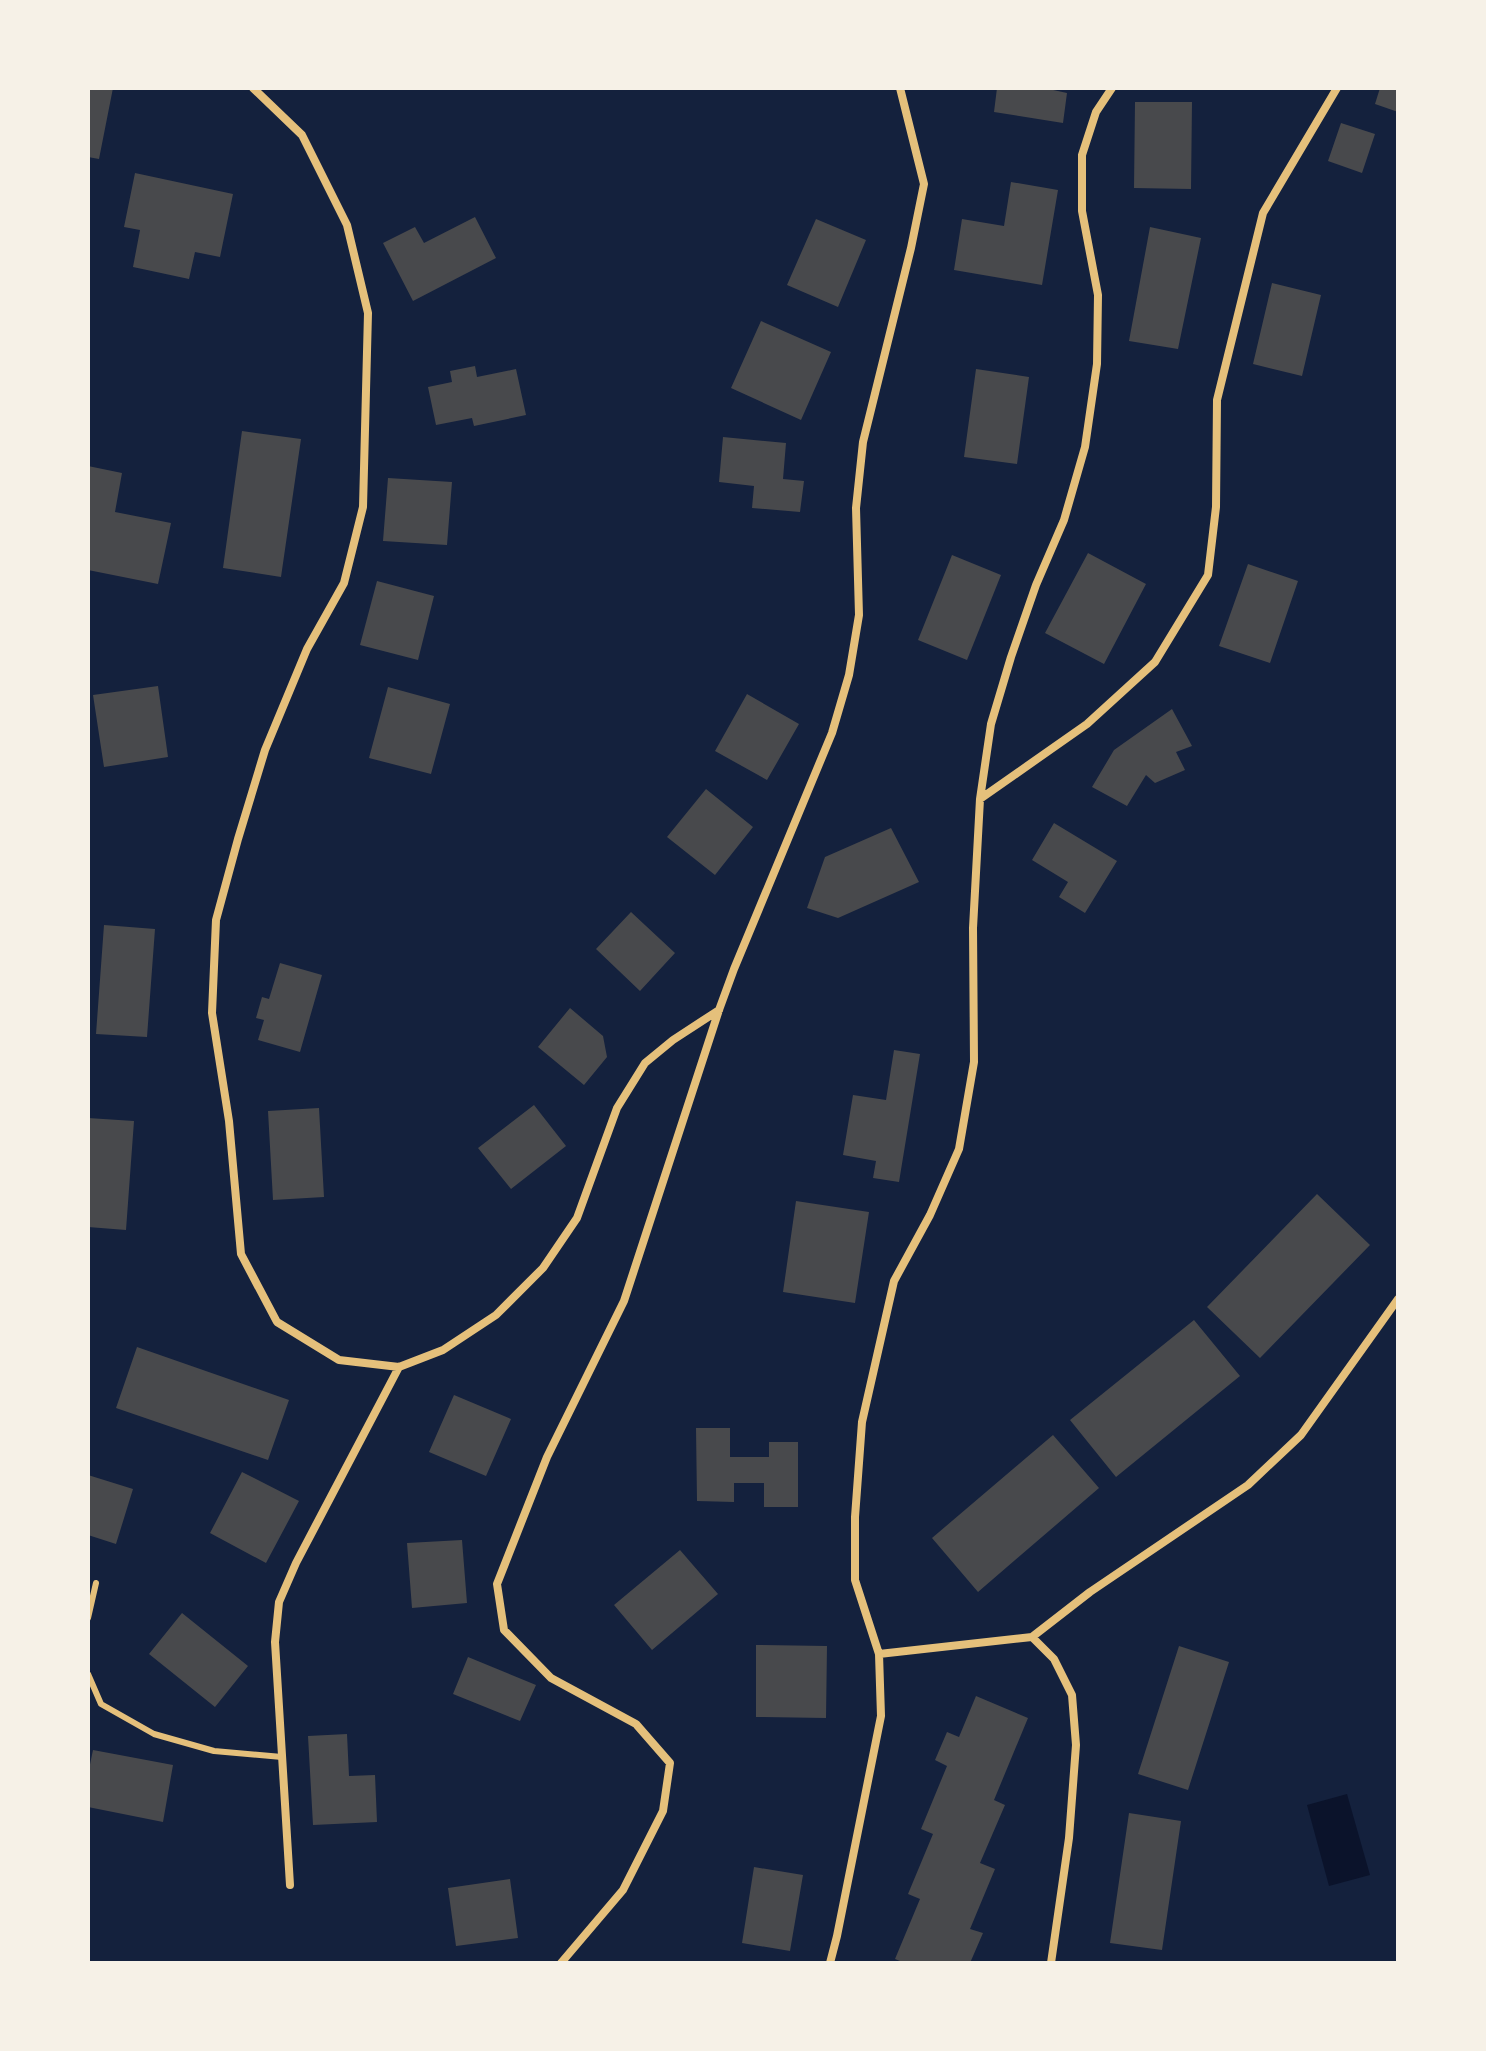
<svg xmlns="http://www.w3.org/2000/svg" width="1486" height="2051" font-family="Commissioner,sans-serif">
	<rect width="100%" height="100%" fill="#14213d"/>
	<path fill="#0b132b" d="M1347,1794L1370,1875L1329,1886L1307,1805Z"/>
	<path fill="#48494c" d="M88,88H113L99,159L88,157Z
		M997,88H1044L1067,93L1063,123L994,112Z
		M1380,88H1398V112L1375,104Z
		M1135,102H1192L1191,189L1134,188Z
		M1341,123L1375,134L1362,173L1328,161Z
		M135,173L233,194L220,257L195,252L189,279L133,267L140,230L124,227Z
		M1011,182L1058,190L1042,285L954,270L962,219L1004,226Z
		M475,217L496,258L413,301L383,243L415,227L424,243Z
		M816,219L866,240L838,307L787,285Z
		M1150,227L1201,238L1178,349L1129,341Z
		M1272,283L1321,295L1302,376L1253,364Z
		M761,321L831,352L801,420L731,388Z
		M475,366L477,377L516,369L526,415L474,426L472,418L436,425L428,387L452,382L450,371Z
		M976,369L1029,377L1017,464L964,457Z
		M242,431L301,439L281,577L223,568Z
		M723,437L786,443L783,479L804,481L800,512L752,508L754,486L719,482Z
		M88,466L122,473L115,512L171,523L158,584L88,570Z
		M388,478L452,482L447,545L383,541Z
		M1088,553L1146,584L1104,664L1045,633Z
		M952,555L1001,575L967,660L918,640Z
		M1248,564L1298,581L1270,663L1219,646Z
		M377,581L434,596L418,660L360,645Z
		M158,686L168,757L104,767L93,695Z
		M388,687L450,704L431,774L369,758Z
		M747,694L799,724L767,780L715,751Z
		M1172,709L1192,746L1176,752L1185,770L1155,783L1146,775L1127,806L1092,787L1114,750Z
		M706,789L753,827L715,875L667,837Z
		M1054,823L1117,861L1085,913L1059,897L1068,882L1032,860Z
		M891,828L919,882L838,918L807,908L825,857Z
		M631,912L675,953L640,991L596,949Z
		M104,925L155,929L147,1037L96,1034Z
		M280,963L322,975L300,1052L258,1040L264,1020L256,1018L262,997L269,999Z
		M570,1008L603,1036L607,1057L584,1085L538,1047Z
		M894,1050L920,1054L899,1182L873,1178L876,1161L843,1155L853,1095L886,1100Z
		M534,1105L566,1146L511,1189L478,1148Z
		M319,1108L324,1197L273,1200L268,1111Z
		M88,1118L134,1121L126,1230L88,1227Z
		M1317,1194L1370,1245L1260,1358L1207,1307Z
		M796,1201L869,1212L855,1303L783,1292Z
		M1194,1320L1240,1376L1116,1477L1070,1420Z
		M137,1347L289,1400L268,1460L116,1408Z
		M454,1395L511,1419L486,1476L429,1452Z
		M696,1428H730V1457H769V1442H798V1507H764V1483H734V1502L697,1501Z
		M1053,1435L1099,1488L978,1592L932,1538Z
		M242,1472L299,1501L266,1563L210,1533Z
		M88,1475L133,1489L116,1544L88,1535Z
		M462,1540L467,1603L412,1608L407,1543Z
		M680,1550L718,1594L652,1650L614,1605Z
		M182,1613L248,1666L215,1707L149,1654Z
		M756,1645L827,1646L826,1718L756,1717Z
		M1179,1646L1229,1662L1188,1790L1138,1774Z
		M468,1657L536,1685L520,1721L453,1694Z
		M976,1696L1028,1718L994,1800L1005,1805L980,1863L995,1869L970,1929L983,1933L970,1963H905L895,1959L920,1899L908,1894L933,1834L921,1829L947,1766L935,1760L947,1732L959,1737Z
		M347,1734L349,1776L375,1775L377,1822L313,1825L308,1736Z
		M93,1750L173,1765L163,1822L88,1807V1774Z
		M1129,1813L1181,1821L1162,1950L1110,1943Z
		M754,1867L803,1875L790,1951L742,1943Z
		M510,1879L518,1938L456,1946L448,1888Z"/>
	<g fill="none" stroke-linecap="round" stroke-linejoin="round">
		<path stroke="#e5c07b" stroke-width="6" d="M88,1618L96,1583
			M88,1674L101,1704L154,1734L214,1751L282,1757"/>
		<path stroke="#e5c07b" stroke-width="8" d="M253,88L302,135L347,225L368,313L363,507L344,583L307,649L265,750L238,839L216,920L212,1013L229,1121L241,1254L277,1322L339,1360L399,1367L443,1350L496,1315L543,1268L577,1218L617,1108L645,1063L673,1040L719,1010
			M980,799L991,724L1011,657L1036,585L1064,520L1085,447L1097,364L1098,295L1082,211V155L1096,112L1112,88
			M1032,1637L1054,1659L1072,1695L1076,1745L1069,1838L1051,1963
			M879,1654L1032,1637L1090,1592L1248,1485L1301,1435L1398,1299
			M290,1885L275,1642L279,1602L296,1563L399,1367
			M561,1963L623,1890L663,1811L670,1763L636,1724L551,1678L504,1630L497,1584L547,1457L624,1301L719,1010L734,969L832,733L849,675L859,615L856,508L863,442L911,248L924,184L900,88
			M830,1963L837,1936L881,1716L879,1654L855,1580V1517L862,1422L894,1281L930,1215L959,1149L974,1062L973,928L980,799L1087,724L1155,662L1208,575L1216,507L1217,400L1263,213L1337,88"/>
	</g>
	<rect width="1486" height="2051" fill="none" stroke="#f6f1e7" stroke-width="180"/>
</svg>
